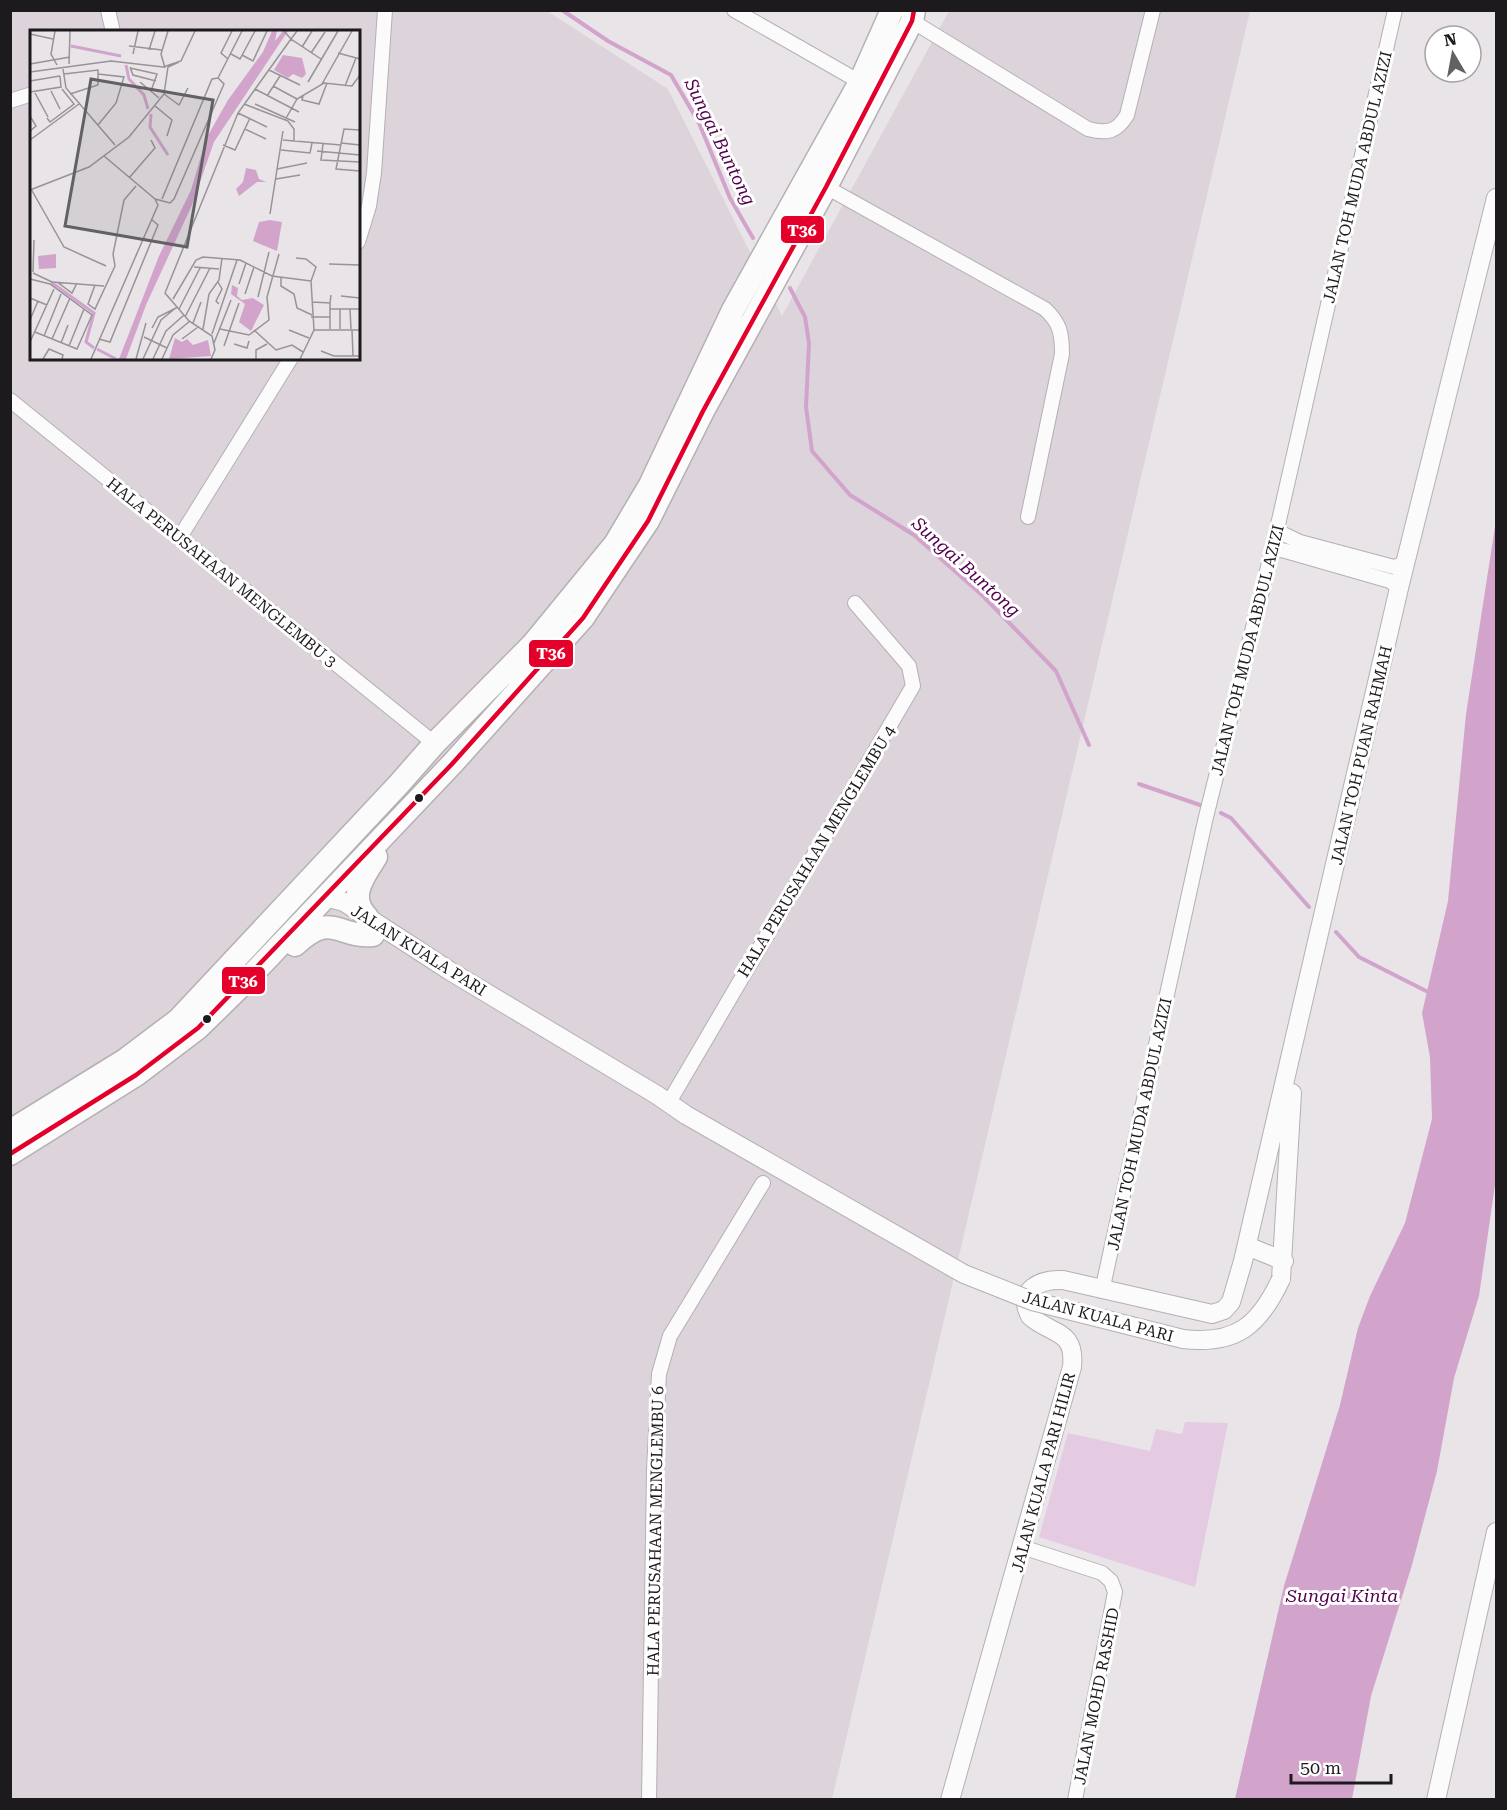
<svg xmlns="http://www.w3.org/2000/svg" width="1507" height="1810" font-family="'Roboto Serif',serif">
	<rect width="100%" height="100%" fill="#e8e4e8"/>
	<path fill="#dcd3db" fill-rule="evenodd" d="M11,11H547L668,89L782,316L949,11H1250L832,1799L11,1800ZM32,32H358V358H32Z"/>
	<path fill="#e5cbe1" d="M1185,1422L1228,1423L1195,1587L1039,1537L1068,1433L1150,1451L1156,1429L1182,1434Z"/>
	<path fill="#d2a4cc" d="M1496,520V1178L1479,1296L1454,1378L1437,1471L1412,1565L1371,1696L1352,1799H1235L1284,1586L1340,1405L1358,1328L1370,1296L1405,1223L1432,1119L1430,1057L1422,1013L1448,901L1466,714Z"/>
	<g fill="none" stroke-linecap="round" stroke-linejoin="round">
		<path stroke="#d2a4cc" stroke-width="4" d="M562,10L608,41L671,75L699,123L730,198L753,238
			M790,288L805,317L809,343L806,407L812,451L850,495L914,535L982,595L1056,671L1089,745
			M1139,784L1200,805
			M1221,813L1231,818L1309,907
			M1336,932L1359,957L1432,994"/>
		<g stroke="#b4b0b3" stroke-width="16">
			<path id="minor" d="M108,10L113,32
				M734,10L860,82
				M912,21L1088,129C1107,134 1117,132 1127,115L1153,10
				M10,101L32,94
				M826,187L1045,309C1060,323 1062,333 1062,354L1028,517
				M358,242L369,206L374,173L385,10
				M10,400L434,743
				M1277,531L1300,542L1394,567L1405,563
				M180,537L291,358
				M1272,551L1282,550L1390,581L1399,588
				M668,1104L913,686L909,666L855,603
				M1102,1291L1205,821L1272,551L1395,10
				M1022,1547L1102,1573L1111,1581L1115,1592L1075,1800
				M649,1800L654,1471L659,1374L670,1336L763,1183"/>
		</g>
		<g stroke="#b4b0b3" stroke-width="20">
			<path id="tertiary" d="M326,897L344,902L450,971L657,1095L686,1115
				M1247,1246L1284,1261
				M1281,1279L1292,1093
				M950,1800L1072,1367C1076,1329 1051,1335 1030,1316C1016,1289 1041,1279 1063,1280L1212,1314L1224,1310L1231,1302L1243,1261L1399,588L1496,198
				M1436,1800L1496,1532"/>
		</g>
		<g stroke="#b4b0b3" stroke-width="25">
			<path id="primary" d="M367,917C347,897 364,876 376,857
				M295,945C332,910 337,938 373,935
				M180,1018L399,784L435,743L533,644L615,544L650,485L733,310L860,82L892,10
				M10,1131L125,1060L190,1011
				M10,1154L136,1075L198,1028L245,982L452,764L583,618L648,521L703,411L826,187L912,21L914,10"/>
		</g>
		<use href="#minor" stroke="#fcfbfc" stroke-width="14"/>
		<use href="#tertiary" stroke="#fcfbfc" stroke-width="18"/>
		<use href="#primary" stroke="#fcfbfc" stroke-width="22"/>
		<g stroke="#b4b0b3" stroke-width="20" stroke-linecap="butt">
			<path id="tertiary-bridge" d="M686,1115L964,1274L1032,1301L1183,1339C1236,1345 1259,1326 1281,1279"/>
		</g>
		<use href="#tertiary-bridge" stroke="#fcfbfc" stroke-width="18"/>
		<g stroke="#fff" stroke-width="9">
			<path id="bus-1" d="M10,1154L136,1075L198,1028L452,764L583,618L648,521L703,411L826,187L912,21L914,10"/>
		</g>
		<use href="#bus-1" stroke="#e4002b" stroke-width="4.5"/>
	</g>
	<g fill="#1d1a1d" stroke="#fff" stroke-width="2">
		<circle cx="419" cy="798" r="5"/>
		<circle cx="207" cy="1019" r="5"/>
	</g>
	<g text-anchor="middle" stroke-width="6" stroke-linejoin="round" paint-order="stroke">
		<g font-size="16" fill="#1d1a1d" stroke="#fff">
			<text transform="translate(1357 177) rotate(-77)" y="6">JALAN TOH MUDA ABDUL AZIZI</text>
			<text transform="translate(222 572) rotate(39)" y="6">HALA PERUSAHAAN MENGLEMBU 3</text>
			<text transform="translate(1247 650) rotate(-76)" y="6">JALAN TOH MUDA ABDUL AZIZI</text>
			<text transform="translate(1361 755) rotate(-77)" y="6">JALAN TOH PUAN RAHMAH</text>
			<text transform="translate(816 851) rotate(-59)" y="6">HALA PERUSAHAAN MENGLEMBU 4</text>
			<text transform="translate(419 950) rotate(32)" y="6">JALAN KUALA PARI</text>
			<text transform="translate(1139 1124) rotate(-78)" y="6">JALAN TOH MUDA ABDUL AZIZI</text>
			<text transform="translate(1098 1316) rotate(15)" y="6">JALAN KUALA PARI</text>
			<text transform="translate(1043 1472) rotate(-75)" y="6">JALAN KUALA PARI HILIR</text>
			<text transform="translate(655 1531) rotate(-89)" y="6">HALA PERUSAHAAN MENGLEMBU 6</text>
			<text transform="translate(1096 1696) rotate(-79)" y="6">JALAN MOHD RASHID</text>
		</g>
		<g font-size="18" font-style="italic" fill="#51004d" stroke="#fff">
			<text transform="translate(720 142) rotate(64)" y="6">Sungai Buntong</text>
			<text transform="translate(966 567) rotate(42)" y="6">Sungai Buntong</text>
			<text x="1342" y="1602">Sungai Kinta</text>
		</g>
	</g>
	<g transform="translate(30 30)">
		<rect width="330" height="330" fill="#e8e4e8"/>
		<path d="M242,1H247L245,11L253,1H258L184,112L162,175L116,275L96,329H89L129,226L161,160L176,109L198,70L233,22ZM253,25L272,28L276,44L272,48L263,44L258,48L244,40ZM216,138L226,140L229,149L236,152H227L209,166L206,159L213,152ZM240,190L252,192L247,221L223,211L229,192ZM26,224V238L9,239L8,226ZM202,255L208,258L207,266L212,270L223,268L234,275L221,301L209,292L215,274L201,264ZM145,308L152,312L157,309L163,315L178,310L181,326L139,329Z" fill="#d2a4cc"/>
		<path fill="none" stroke="#d2a4cc" stroke-width="3" d="M41,16L91,26M96,35L99,49L114,65L118,79M121,84L120,97L138,125M21,252L64,283L56,312L64,318M67,319L86,329"/>
		<path fill="none" stroke="#979397" stroke-width="1.5" d="M25,1L21,24L27,35M267,1L261,9L291,29M0,4L23,9M99,16L132,20M272,17L282,1M119,20L125,1M281,23L295,2M308,23L330,29M103,24L108,1M201,24L210,29L225,1M212,25L223,31L237,1M198,29L191,23L202,1M0,34L40,27M39,34L40,1M100,37L103,45L126,51M100,38L127,44L121,61M135,38L131,24L138,1M33,39L36,58L85,115M239,40L270,55M0,42L81,31L133,37L151,31L165,1M34,44L68,40V55L40,64M188,48L212,1M0,51L30,46M110,52L129,68M278,52L308,1M292,54L322,1M243,56L267,69M315,56L326,28M225,59L269,82M21,61L30,79M0,62L31,57L30,46M5,63L18,87M134,64L149,75L158,58M237,66L250,46M273,66L272,70L289,74L297,53M214,74L258,91L264,99V111M225,74L265,92M125,76L142,90L137,106M208,83L237,97M0,86L6,96L0,101M17,88L20,92L44,74L32,59M255,90L267,69L294,53L322,56L330,45M68,95L86,73L94,47L68,44M215,99L236,109M0,110L49,74M253,110L311,115M311,113L330,115M293,114L291,130L330,132M193,115L205,120L220,88M251,120L280,123L282,113M287,121L330,125M74,126L125,169M247,139L277,133M330,141L306,139L314,99L330,100M99,148L125,118L121,110M246,149L270,145M1,159L34,217L76,236L72,234M0,160L59,137L99,107L134,64L138,37L149,32M132,169L182,49L188,48M240,184L253,101M266,228L276,229L286,237L281,251L284,300L270,329M299,234L330,235M164,237L189,239M3,242L4,210M3,243L22,252L74,256M251,248V256L264,264L267,278L282,285M0,249L20,254L62,285L47,319L5,302M27,252L42,263L47,253M188,252L192,259L186,271L189,274M209,254L216,233M65,255L58,274L65,279L85,236L83,224L94,170L106,156M215,264L224,237M311,266L330,268M228,267L239,222M0,268L17,275M143,269L166,230L173,227L210,230L242,246L281,251M282,272L300,273L301,265M300,273V299M149,279L170,238M300,279H330M310,279V299M320,279L321,299M155,287L180,238M281,287H300M0,290L8,271M163,293L171,272M122,298L128,287L146,278M173,299L179,264L189,250L192,228M190,299L219,305L239,290L237,267L249,224M224,300L246,320L262,315L273,322M259,300L279,308M284,300H330M322,300L323,326M182,304L207,230M14,306L31,264M114,307L137,318M22,309L40,268M69,309L80,312L128,195L121,189M152,309L168,297M0,312L24,259M31,313L38,295M184,313L201,270M204,314L217,318L219,311M39,316L54,279M194,316L209,273M291,321L304,326H330M13,329L19,319L33,325L32,329M61,329L128,175L125,169L140,173L144,169L194,54L188,48M106,329L116,293M113,329L131,290L147,277M123,329L136,301L154,285M132,329L143,305L160,291M181,329L185,320L182,306L159,291L135,263L208,83L261,9L254,1M226,329V320L237,314"/>
		<path fill="#646164" fill-opacity="0.15" stroke="#646164" stroke-width="3" d="M61,49L183,70L157,217L35,196Z"/>
		<rect width="330" height="330" fill="none" stroke="#1d1a1d" stroke-width="3"/>
	</g>
	<g stroke="#fff" stroke-width="2">
		<rect x="780" y="215" width="45" height="29" rx="6" fill="#e4002b"/>
		<rect x="528" y="639" width="46" height="29" rx="6" fill="#e4002b"/>
		<rect x="221" y="966" width="45" height="29" rx="6" fill="#e4002b"/>
	</g>
	<g font-size="16" text-anchor="middle" font-weight="bold" fill="#fff">
		<text x="802" y="236">T36</text>
		<text x="551" y="659">T36</text>
		<text x="243" y="987">T36</text>
	</g>
	<rect width="1507" height="1810" fill="none" stroke="#1d1a1d" stroke-width="24"/>
	<g transform="translate(1453 54) rotate(350)"><circle r="28" fill="#ffffff" stroke="#a5a3a5" stroke-width="1.5"/>
	<path d="M0-4.5L10 22L0 15L-10 22Z" fill="#646164"/>
	<text y="-9" font-size="16" font-weight="bold" text-anchor="middle" fill="#1d1a1d">N</text>
	</g>
	<path d="M1291 1774v9h100v-9" fill="none" stroke="#1d1a1d" stroke-width="3"/>
	<text x="1300" y="1774" font-size="18" fill="#1d1a1d" stroke="#ffffff" stroke-width="4.5" paint-order="stroke">50 m</text>
</svg>
